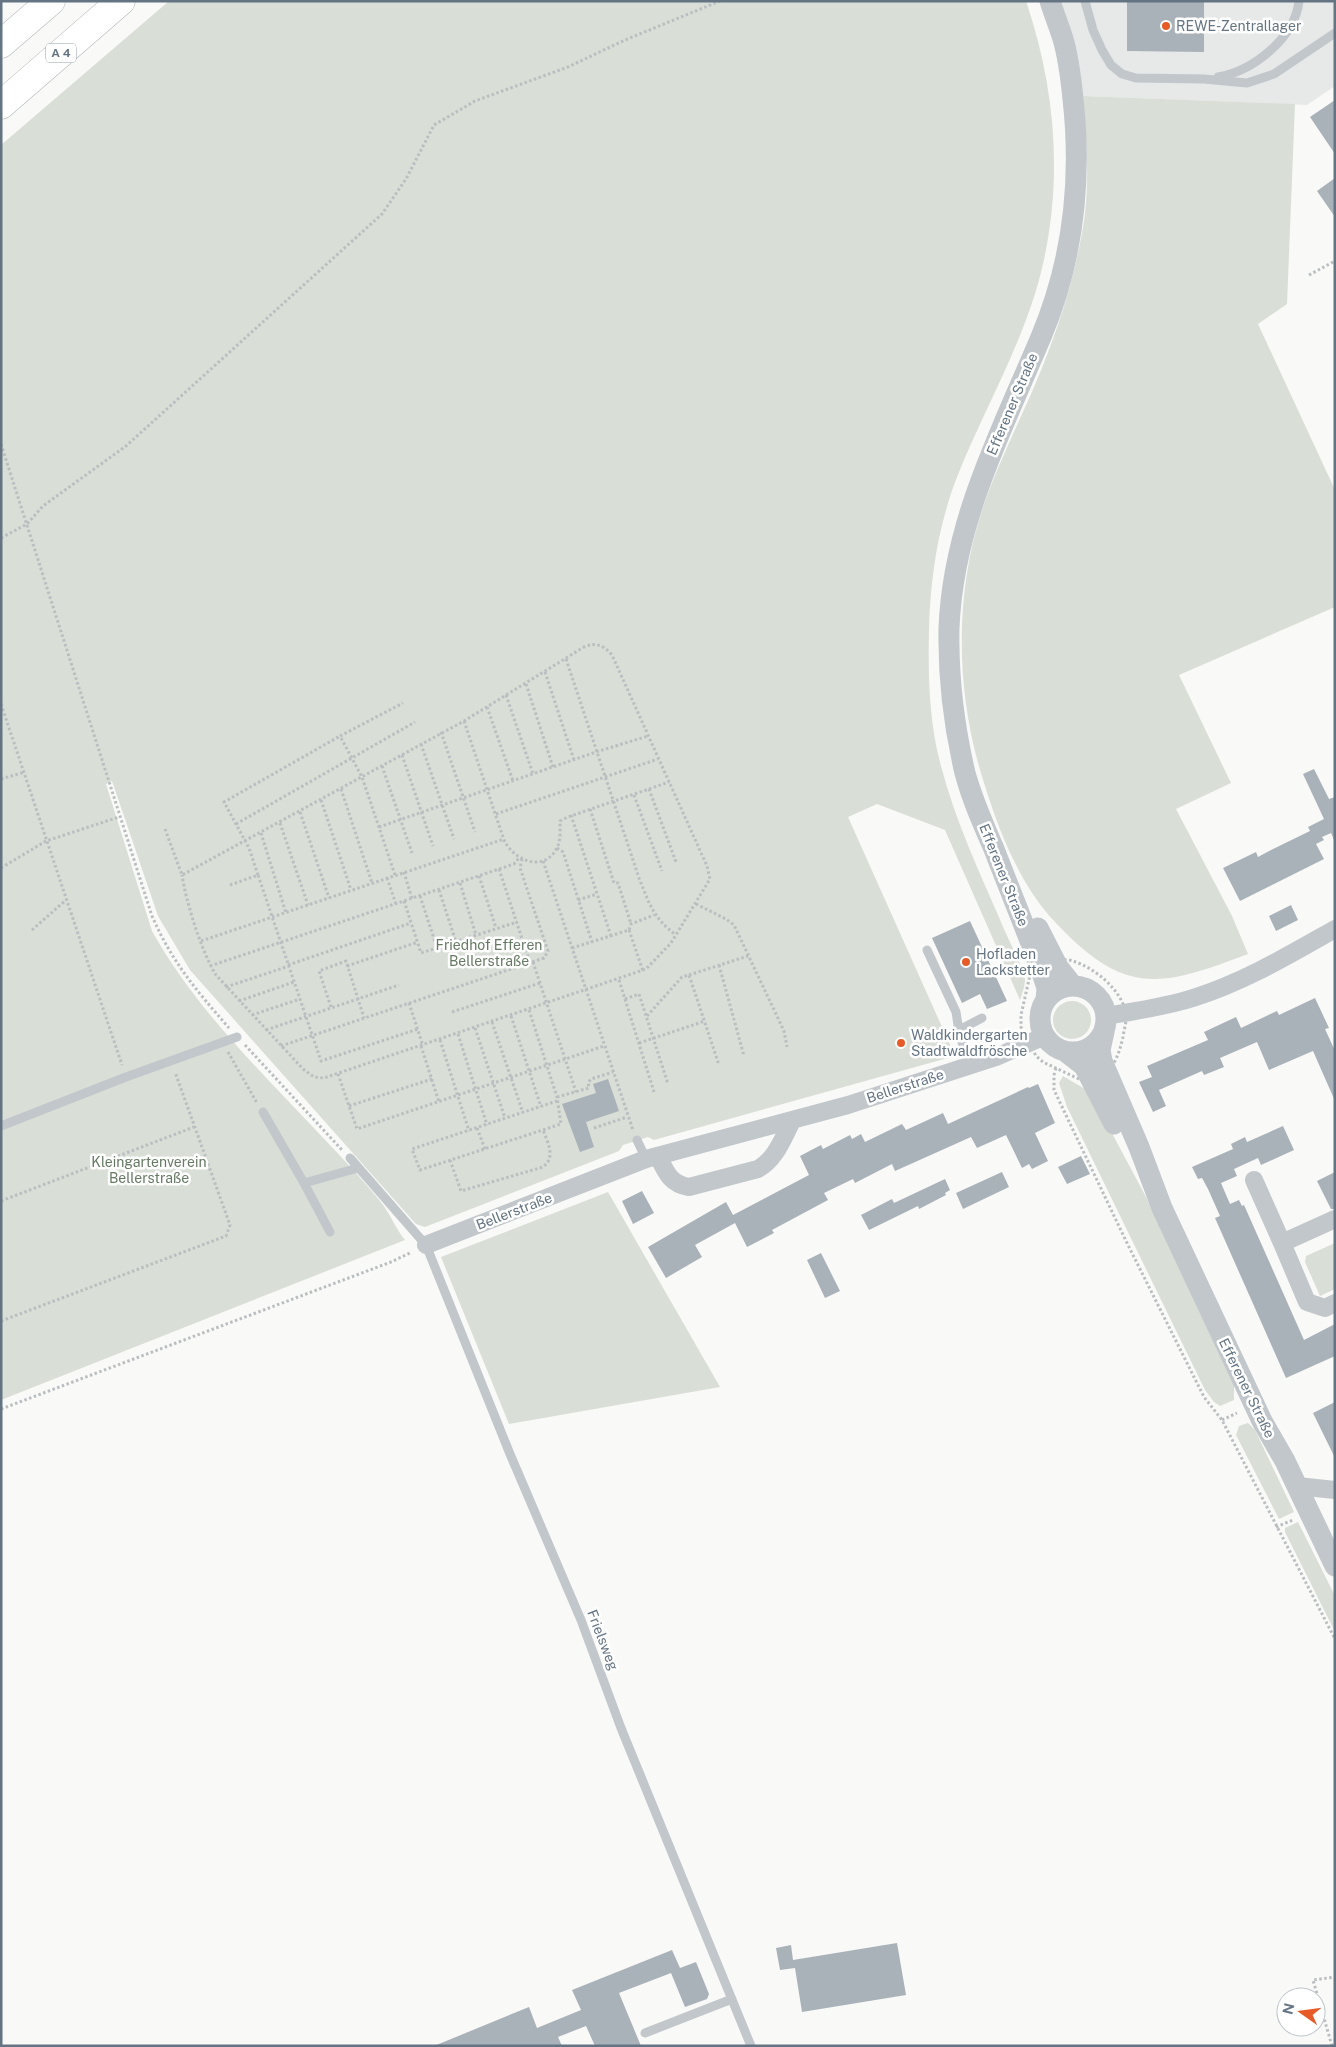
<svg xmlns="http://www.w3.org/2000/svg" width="1336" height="2047" font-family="'Public Sans',sans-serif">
	<rect width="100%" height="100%" fill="#f9f9f7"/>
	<path fill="#e7e8e8" d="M1060,1H1335V86L1307,105L1083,96Z"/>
	<path fill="#d9ded6" d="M169,1H1026C1055,87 1063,175 1043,264C1026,339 985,407 957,477C938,526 930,579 929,631C928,676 929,723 941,766C955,820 979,871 1001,922C1005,933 1025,971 1025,980C1025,986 1022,994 1020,1000L945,830L877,804L848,817L955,1056L654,1140L648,1137L623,1145L619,1151L425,1227L416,1224L190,970L158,916L112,781L106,784L152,931C197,1012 265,1075 327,1142C346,1162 366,1183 383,1205C391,1216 396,1229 405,1240L1,1400V145Z
		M1083,96L1295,104L1287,304L1258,324L1335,490V607L1179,675L1231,783L1176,809L1232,916L1248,954C1159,988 1124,996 1054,921C1020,884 1000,834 985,786C954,692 953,586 988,493C1007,443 1032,397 1050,347C1063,313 1073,278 1080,243C1091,194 1087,145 1083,96Z
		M1053 1020a19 19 0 1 1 38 0a19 19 0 1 1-38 0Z
		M1063,1076L1090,1092L1146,1197L1234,1382V1400L1220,1406L1214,1402L1205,1390L1067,1107L1059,1083Z
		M608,1192L720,1387L509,1424L441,1257Z
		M1335,1243V1289L1320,1296L1305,1262L1306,1256Z
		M1248,1423L1255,1430L1294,1512L1279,1519L1236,1435L1239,1426Z
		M1298,1522L1335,1596V1632L1285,1532V1528Z"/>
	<path fill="#a9b2b9" d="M1127,1H1204V52L1127,51Z
		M1335,100V154L1310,117Z
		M1335,178V217L1317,191Z
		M1314,769L1329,799L1335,797V842L1331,833L1322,837L1324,840L1316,844L1324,859L1240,901L1223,868L1256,852L1258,857L1271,850L1310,831L1308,827L1324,819L1303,774Z
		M1291,905L1298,920L1276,931L1269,916Z
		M970,921L1007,1001L987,1009L980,994L962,1003L932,938Z
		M1315,998L1329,1028L1325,1029L1335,1051V1101L1313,1051L1269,1070L1257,1042L1220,1058L1224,1067L1204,1075L1202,1071L1159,1090L1166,1106L1153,1112L1139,1082L1152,1077L1147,1066L1208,1040L1204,1032L1236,1017L1241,1028L1277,1011L1279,1015Z
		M608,1079L619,1111L586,1122L594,1147L580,1152L562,1104L596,1093L593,1084Z
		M1038,1084L1055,1123L1035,1133L1048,1161L1032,1169L1029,1164L1022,1168L1006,1135L977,1148L971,1137L895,1171L892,1164L855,1183L853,1179L824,1193L828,1200L772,1230L774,1233L747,1247L735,1223L695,1245L702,1257L666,1278L648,1247L726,1202L733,1215L809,1175L800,1156L821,1145L823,1149L850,1135L852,1139L861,1134L865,1142L902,1124L906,1130L943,1113L948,1124L1028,1087L1029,1088Z
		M1283,1126L1294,1150L1261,1165L1258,1158L1234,1169L1237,1176L1221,1183L1230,1204L1239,1200L1242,1206L1244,1205L1304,1340L1335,1324V1356L1286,1378L1215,1218L1220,1216L1208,1189L1202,1178L1198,1179L1192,1167L1233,1149L1231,1144L1245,1137L1247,1142Z
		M1081,1156L1090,1174L1067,1184L1058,1167Z
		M1002,1172L1009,1187L963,1209L956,1193Z
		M1335,1172V1209H1331L1317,1181Z
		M945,1179L950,1190L945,1193L946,1195L919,1209L918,1206L869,1230L861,1215L892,1199L894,1203Z
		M642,1191L654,1213L633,1224L622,1201Z
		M821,1253L840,1291L825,1298L807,1260Z
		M1335,1402V1458L1313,1413Z
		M897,1943L906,1995L802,2012L795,1968L780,1970L776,1948L791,1945L793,1960Z
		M672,1950L680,1968L696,1962L709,1994L707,1999L685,2007L671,1973L619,1993L641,2046H595L586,2026L558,2037L562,2046H434L529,2007L537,2028L581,2010L572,1990Z"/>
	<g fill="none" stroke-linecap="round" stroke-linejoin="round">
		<g stroke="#b3b8bc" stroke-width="29">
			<path id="motorway" d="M1,44L51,1
				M1,105L121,1"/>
		</g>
		<path stroke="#babec1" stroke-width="3" stroke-dasharray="2.5 2.5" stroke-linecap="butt" d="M1309,275L1335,261
			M1,444L152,916C172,962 196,990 229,1028
			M1,538L27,524L43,506L126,446L382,214L406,179L434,125L475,101L568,67L625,40L720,1
			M566,659L639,878C649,903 653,918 676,935
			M545,672L574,760
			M526,684L553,767
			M506,695L533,774
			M1,704L122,1065
			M487,707L513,781
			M464,721L504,840C514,861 544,873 557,848C561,840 560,830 560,821L568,817L669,782
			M441,732L475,832
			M421,744L454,839
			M402,755L433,846
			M382,766L412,853
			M1,779L25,772
			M341,789L372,883
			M649,789L676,862
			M634,795L662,871
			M321,800L351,890
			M590,809L614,883H618L631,924
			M300,812L329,898
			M496,814L658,759
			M571,815L611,936
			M280,823L308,905
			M236,824L415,722
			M379,827L596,752L648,736
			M165,829L182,875L464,721L584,647C595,642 604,645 612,655L707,866L710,879L671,943L646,969L324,1078L314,1077L303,1069L216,975C202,953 186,902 182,875
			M261,833L286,913
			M557,848L563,852L592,942
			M543,861L633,1130
			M1,868L46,841L119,817
			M499,869L530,963
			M404,872L412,899
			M258,875L249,848L224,802L340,736
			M395,875L362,777L340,736L403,703
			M479,876L496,928
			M387,878L396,904
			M460,883L476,935
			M230,885L258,875L321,1061L418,1029
			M439,890L456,942
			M420,896L437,948
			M578,900L597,894
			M404,901L421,953L517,922
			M696,904L726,919L734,925L784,1031L787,1047
			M32,930L66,900
			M629,930L643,971
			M201,941L504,839
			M572,948L629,930L631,924L654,915
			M1054,960C1060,960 1068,959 1073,961C1095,968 1122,990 1126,1014C1127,1021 1124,1029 1123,1037C1118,1059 1110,1080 1083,1081L1043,1062L1036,1056L1021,1027V1015L1030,975L1040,967Z
			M533,962L576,1092
			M288,965L411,923
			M719,965L744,1056
			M210,966L499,869L514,864L519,858
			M347,966L418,942
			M689,975L748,956
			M619,980L654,1092
			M226,987L289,966
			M625,999L639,994L668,1084
			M239,1001L294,982
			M409,1003L423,1046
			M331,1007L319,971L346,961L364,1018
			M529,1010L557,1097L561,1124L420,1170L412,1149L557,1101
			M452,1012L540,983
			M252,1015L300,999
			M511,1016L541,1107
			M647,1016L682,977L689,975L719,1065
			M492,1022L523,1113
			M475,1028L505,1118
			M266,1030L399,985
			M458,1034L487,1125
			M440,1040L469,1131
			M639,1043L705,1021
			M245,1045L342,1150
			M281,1046L544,958L548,951L520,868L522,859
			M421,1046L439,1102
			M228,1052L257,1103
			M1056,1068L1054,1075V1090L1127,1243L1204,1397L1222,1420L1335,1639
			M338,1074L357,1129L604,1046
			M557,1097L589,1088L588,1083L591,1079L613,1072
			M349,1106L432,1079
			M477,1128L485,1149
			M594,1128L627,1117
			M450,1160L461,1191L543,1167C556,1157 548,1143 543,1130
			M1,1201L194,1127
			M1,1321L226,1236L230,1225L175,1072
			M1,1409L391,1262L412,1252
			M1222,1420L1237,1413
			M1276,1527L1293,1520
			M1332,2046L1313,1980L1335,1977"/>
		<path stroke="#c2c7cb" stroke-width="9" d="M1085,1L1093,30L1102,50L1111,65L1122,74L1136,78L1204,79L1247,83L1274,74L1335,33
			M1218,77C1253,71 1295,38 1299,1
			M927,950L956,1012L960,1038L972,1065
			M959,1030L982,1018
			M263,1112L304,1183L358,1168
			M1,1126L126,1077L237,1037
			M637,1140L646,1159
			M350,1158L426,1245L510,1454L581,1620L621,1728L751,2046
			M304,1183L330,1232
			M645,2033L732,1999"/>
		<path stroke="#c2c7cb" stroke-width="18" d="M1106,1016C1135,1011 1165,1007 1193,998C1244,982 1289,955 1335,929
			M658,1156C666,1172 670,1184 689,1187L758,1169C776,1159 783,1138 792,1121
			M1254,1180L1282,1243
			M1335,1219L1282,1243L1307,1302L1325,1308L1335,1303
			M426,1245L646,1159L848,1105L996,1057L1045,1036
			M1297,1486L1335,1490"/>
		<path stroke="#c2c7cb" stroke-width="21" d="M1038,928L1058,967L1073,986
			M1040 1019a33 33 0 1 1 66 0a33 33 0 1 1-66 0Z
			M1046,1000L1047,988L1040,967C1025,927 1009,888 994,849C983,824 972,799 965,773C954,726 948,677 949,628C953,523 1001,432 1041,337C1073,261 1082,180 1073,99C1071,79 1069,59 1063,39C1059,26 1054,14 1050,1
			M1104,1032L1100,1050L1102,1061L1139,1147L1162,1208L1262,1421L1285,1461L1335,1566
			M1066,1052L1084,1066L1114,1124"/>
		<use href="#motorway" stroke="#fff" stroke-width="28"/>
	</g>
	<g fill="#e75b29" stroke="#fff" stroke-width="2">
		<circle cx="1166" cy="26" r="5"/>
		<circle cx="966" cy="962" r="5"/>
		<circle cx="901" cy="1043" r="5"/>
	</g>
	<g text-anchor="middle" stroke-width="5" stroke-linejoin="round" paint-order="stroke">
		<rect fill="#fff" stroke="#929ea8" stroke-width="1" x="46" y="43.5" width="30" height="19" rx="4"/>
		<g font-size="12" font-weight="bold" fill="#647483">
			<text x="61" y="57">A 4</text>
		</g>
		<g font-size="14" fill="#647483" stroke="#fff" text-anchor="start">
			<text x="1176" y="31">REWE-Zentrallager</text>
			<text x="976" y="959">Hofladen<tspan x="976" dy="16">Lackstetter</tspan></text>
			<text x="911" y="1040">Waldkindergarten<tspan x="911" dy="16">Stadtwaldfrösche</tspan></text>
		</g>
		<g font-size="14" fill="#647483" stroke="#fff">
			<text transform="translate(1012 404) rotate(-67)" y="5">Efferener Straße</text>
			<text transform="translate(1004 875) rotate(68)" y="5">Efferener Straße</text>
			<text transform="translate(905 1086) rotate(-18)" y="5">Bellerstraße</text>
			<text transform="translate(514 1211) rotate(-21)" y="5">Bellerstraße</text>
			<text transform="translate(1247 1388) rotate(64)" y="5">Efferener Straße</text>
			<text transform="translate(603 1640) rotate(69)" y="5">Frielsweg</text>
		</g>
		<g font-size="14" fill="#667a63" stroke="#fff">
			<text x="489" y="950">Friedhof Efferen<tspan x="489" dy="16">Bellerstraße</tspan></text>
			<text x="149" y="1167">Kleingartenverein<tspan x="149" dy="16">Bellerstraße</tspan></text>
		</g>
	</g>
	<rect width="1336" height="2047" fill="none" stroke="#647483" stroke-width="5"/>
	<g transform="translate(1301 2012) rotate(284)"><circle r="24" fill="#ffffff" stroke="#c1c7cd"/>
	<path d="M0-4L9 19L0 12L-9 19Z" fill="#e75b29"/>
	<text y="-8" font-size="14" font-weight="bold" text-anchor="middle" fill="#647483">N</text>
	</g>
</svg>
